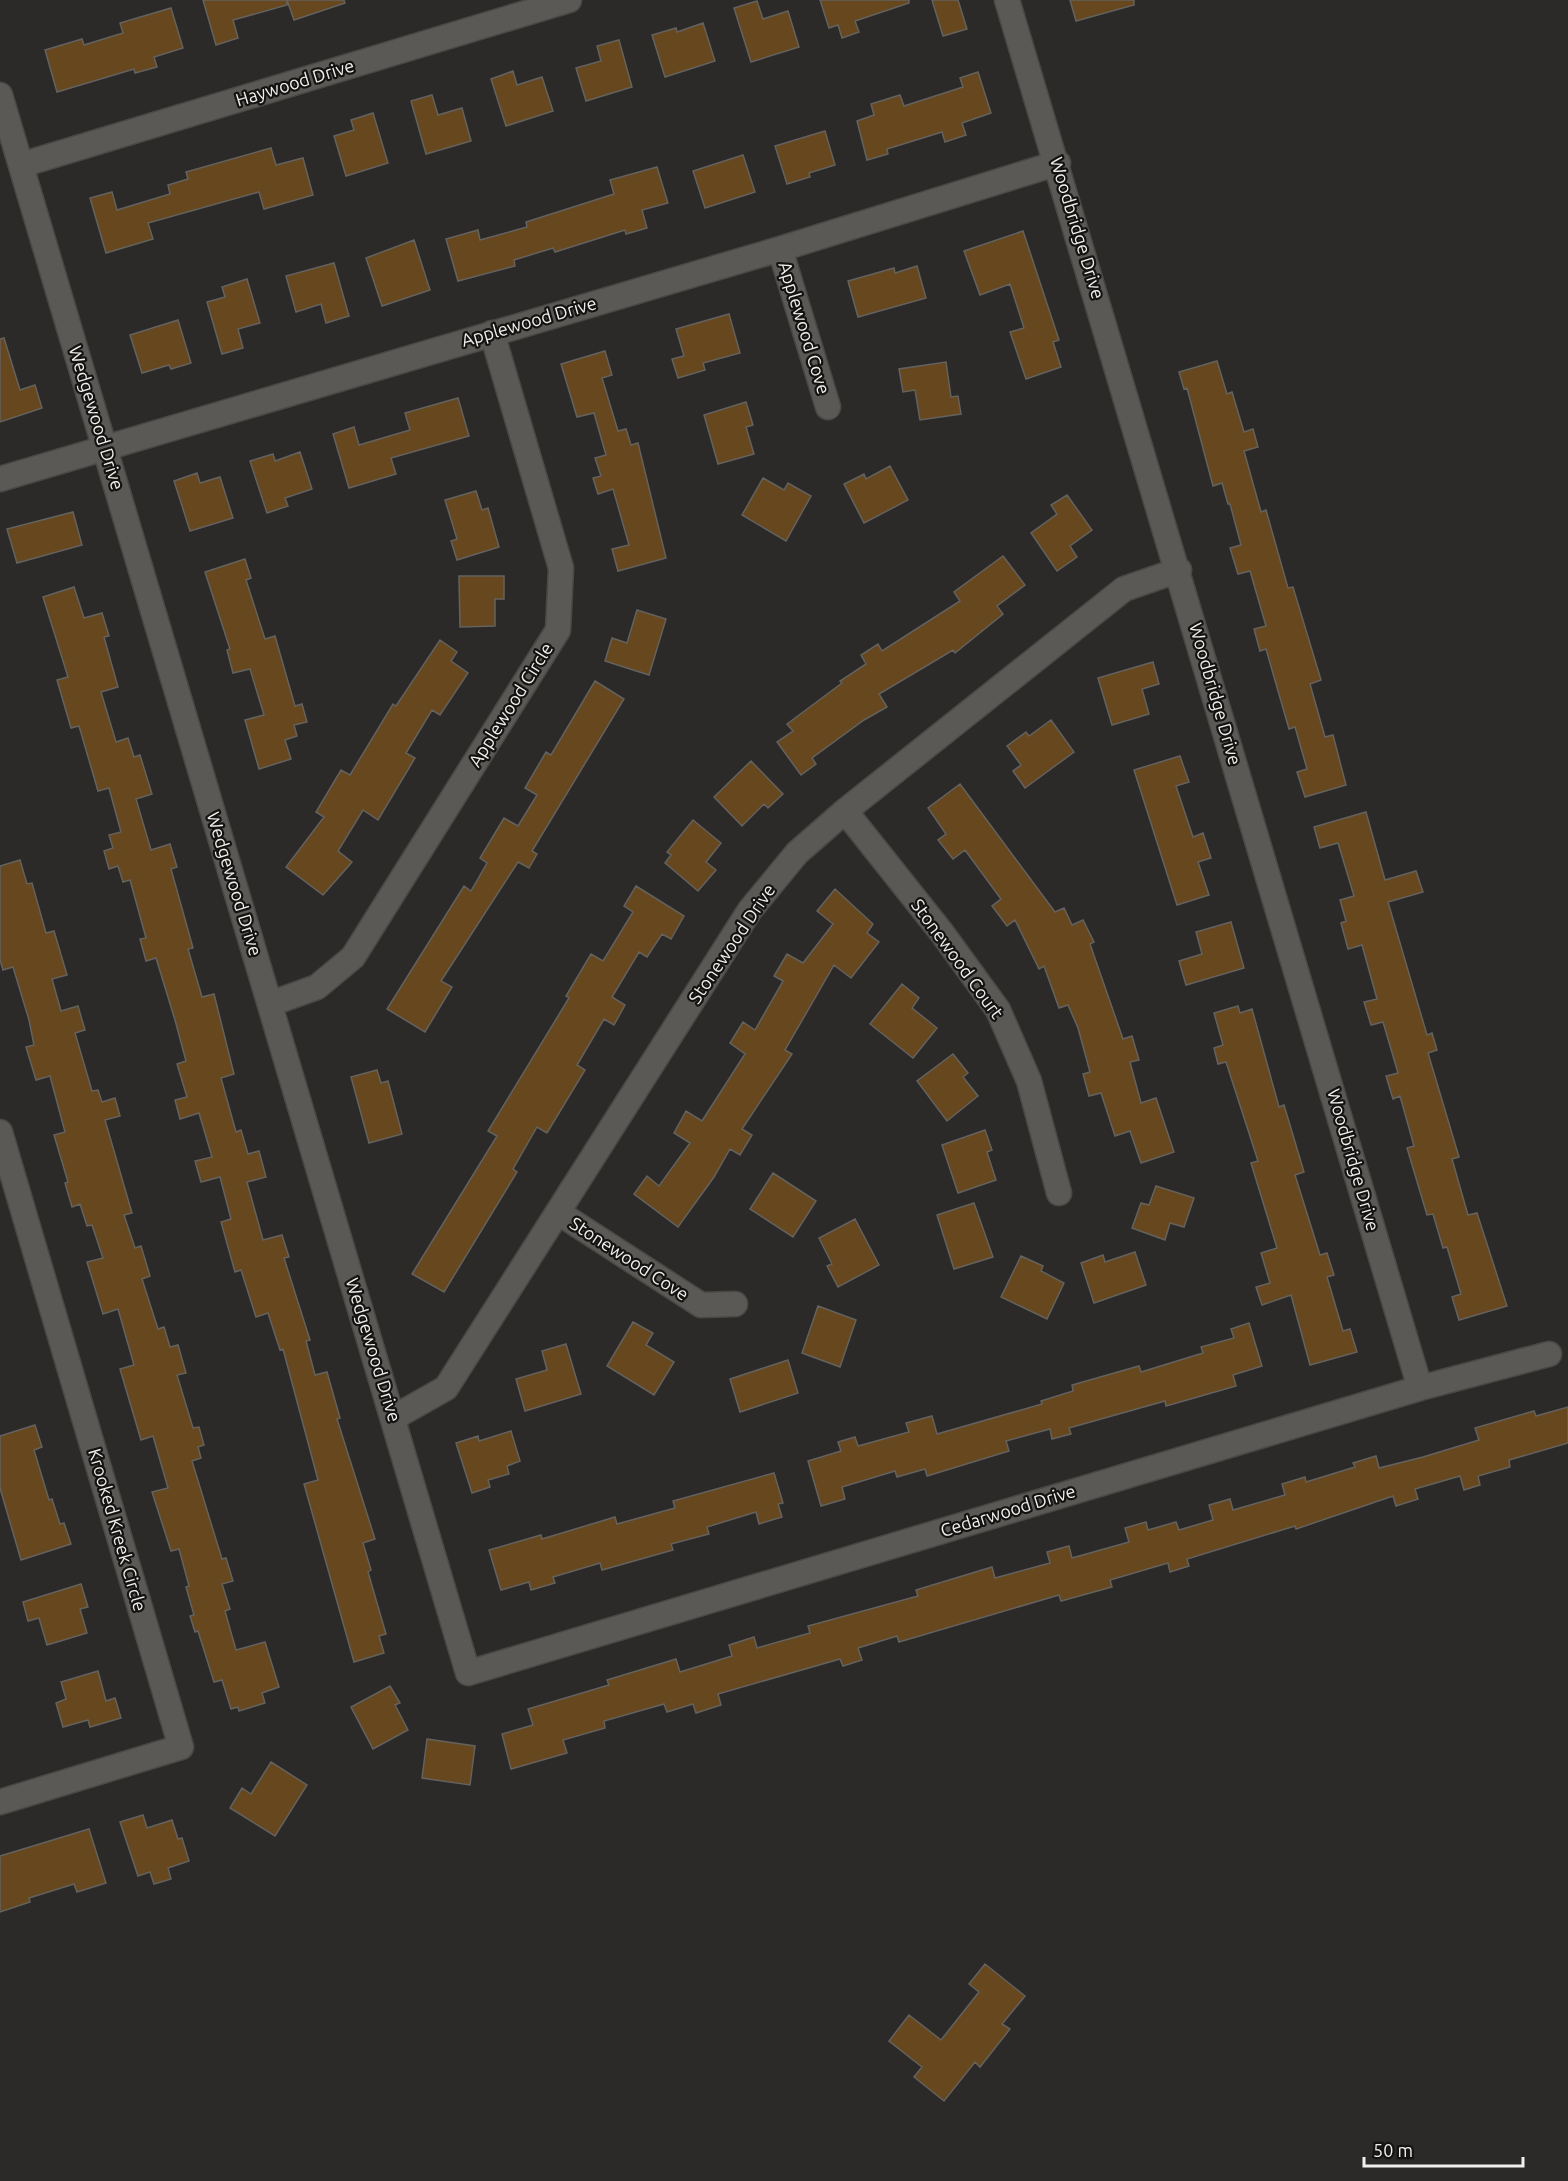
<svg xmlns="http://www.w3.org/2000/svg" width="1568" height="2181" font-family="Ubuntu,sans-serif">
	<rect width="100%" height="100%" fill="#2c2a28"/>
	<path fill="#66471e" stroke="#64625f" stroke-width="1.5" d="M203,0H287V5L233,20L238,38L216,45Z
		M287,0H344L345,3L294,20Z
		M820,0H909V3L855,21L859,32L842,38L838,25L829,28Z
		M932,0H958L967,29L943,36Z
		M1070,0H1134V5L1076,21Z
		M757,1L763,19L788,11L799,47L751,62L734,8Z
		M171,8L183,48L154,57L157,67L135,73L134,69L57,92L45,50L82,39L84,45L123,33L120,23Z
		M703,23L715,61L665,77L652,35L676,28L677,32Z
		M619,40L632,87L586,101L576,68L601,61L597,46Z
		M513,71L517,85L542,77L553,111L506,126L491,79Z
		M978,72L991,113L962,123L966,135L945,142L942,132L887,149L888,154L867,160L857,121L874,115L871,104L900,95L904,106L963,87L960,78Z
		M432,95L438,115L462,108L471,141L426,154L411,101Z
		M373,113L388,163L346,176L334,136L354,130L351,120Z
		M825,131L835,165L809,173L810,177L787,184L775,146Z
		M271,148L276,165L303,158L313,195L264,209L259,192L148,223L153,239L106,253L90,198L112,192L117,210L170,194L168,185L188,179L186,172Z
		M743,155L755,192L705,208L693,171Z
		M657,167L668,203L642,210L647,228L626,234L625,230L555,252L553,248L514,260L515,266L458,281L446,239L478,230L480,240L527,227L526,222L614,194L610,180Z
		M1023,231L1059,340L1053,342L1061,367L1026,379L1010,332L1024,328L1010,284L980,295L964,251Z
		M414,240L430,290L382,306L366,258Z
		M334,263L349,316L326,323L321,304L296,312L286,276Z
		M917,266L926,298L858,317L848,281L894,268L895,273Z
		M247,279L260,323L238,329L243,348L222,354L207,302L225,297L222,287Z
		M729,314L740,353L703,363L705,370L678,378L672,359L684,356L676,329Z
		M178,320L191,363L171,369L169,365L142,373L130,335Z
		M4,338L20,390L35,385L42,408L0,422V339Z
		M605,351L612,375L602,378L618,431L626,429L631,445L638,443L666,558L618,571L612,549L629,545L613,489L598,494L593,478L601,476L595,458L606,455L594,413L577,417L561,364Z
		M1217,361L1227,394L1232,392L1244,432L1253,429L1258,447L1244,451L1261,512L1266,510L1288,588L1293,587L1321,680L1310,684L1325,737L1333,735L1346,785L1305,797L1297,772L1307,769L1295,727L1289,729L1266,649L1260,651L1254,629L1266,626L1250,571L1238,574L1230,548L1241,545L1230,504H1228L1222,483L1213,486L1187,388L1184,389L1179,372Z
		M946,362L951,397L958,396L961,414L920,420L915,390L903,392L899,369Z
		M458,398L469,436L391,458L396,474L349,488L333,434L354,427L359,445L410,430L405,413Z
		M746,402L753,425L746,427L754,454L718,464L704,415Z
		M300,452L312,489L285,498L288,506L267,513L250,461L273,454L275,461Z
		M890,466L908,500L864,523L844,484L864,474L866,479Z
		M197,473L200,483L220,477L233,518L190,531L174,481Z
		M763,478L784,490L788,483L811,496L786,541L742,515Z
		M476,491L482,510L488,508L499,547L457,560L451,541L457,539L445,500Z
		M1067,495L1092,530L1070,546L1077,557L1057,571L1031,533L1057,514L1051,505Z
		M73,512L82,545L17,563L7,529Z
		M1003,556L1025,585L997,606L1003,614L955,653L953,650L879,694L887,707L864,720L812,758L816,764L801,775L777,742L793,731L787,724L842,683L840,681L866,664L861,655L878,644L882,651L960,601L954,592Z
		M245,559L251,578L246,580L265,639L275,636L295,706L302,704L307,722L294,725L297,736L285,740L291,759L259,769L245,720L264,715L250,669L233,673L227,650L230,649L205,572Z
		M459,576H504V599H495V626L460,627Z
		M74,587L84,618L102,613L109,636L104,637L118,687L101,692L116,742L128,738L134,757L140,755L152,794L136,799L151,850L170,844L177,867L171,869L193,948L188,949L202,997L214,994L234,1074L221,1078L236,1132L241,1130L248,1154L259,1151L266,1177L247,1182L263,1240L282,1235L289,1257L284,1258L310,1340L306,1341L315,1375L327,1372L340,1418L337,1419L375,1539L363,1543L371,1570L368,1572L386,1634L379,1636L384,1653L354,1662L304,1484L318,1480L283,1349L280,1350L268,1313L256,1317L241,1270L235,1272L221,1222L231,1219L220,1177L201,1182L195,1161L212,1157L199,1113L180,1119L175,1100L187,1097L177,1064L186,1061L175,1020L156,958L146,961L140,939L146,938L130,880L123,882L118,866L109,869L104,851L113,848L109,835L121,832L109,788L98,791L79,726L71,728L57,680L68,677L43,597Z
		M637,610L666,619L649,675L605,661L612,638L627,643Z
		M440,640L457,652L451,661L468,673L440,715L432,710L406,753L415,758L378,820L363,810L338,851L352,862L323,895L286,867L324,817L316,812L341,770L350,775L393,704L396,706Z
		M1153,662L1159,684L1142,689L1149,714L1112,725L1098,678Z
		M595,681L624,699L532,851L537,854L529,868L518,862L441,981L452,987L425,1032L387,1009L464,886L471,891L487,863L480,858L504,818L518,826L537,795L525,788L546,752L551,755Z
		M1051,720L1074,752L1025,788L1013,771L1021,765L1007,746L1026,732L1029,736Z
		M1180,756L1189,782L1176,786L1193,837L1203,833L1211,858L1198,862L1209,895L1177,905L1134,770Z
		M751,761L783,794L768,808L764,804L742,826L714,797Z
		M960,784L1055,912L1064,908L1072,925L1083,920L1094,942L1090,944L1123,1039L1132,1036L1139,1060L1130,1062L1141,1103L1156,1098L1174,1152L1141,1163L1130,1131L1115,1136L1101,1093L1089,1096L1083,1074L1090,1072L1078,1028L1068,1005L1059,1008L1044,966L1039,969L1015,920L1007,926L992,906L1001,899L965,850L953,859L938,840L946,834L928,808Z
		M1366,812L1385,880L1416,871L1423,892L1388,902L1427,1035L1432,1033L1437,1050L1428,1053L1459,1157L1452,1159L1468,1215L1477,1213L1507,1306L1459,1320L1452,1297L1461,1294L1447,1247L1443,1248L1433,1214L1427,1215L1407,1148L1414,1146L1400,1096L1393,1099L1386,1076L1398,1073L1383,1022L1371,1025L1364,1002L1377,999L1362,945L1348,949L1341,923L1346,921L1340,900L1354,896L1338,843L1320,848L1314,827Z
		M693,820L721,843L706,862L716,870L698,891L665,863L671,855L667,852Z
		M20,860L27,884L32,883L46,933L54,931L67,975L52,979L61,1011L78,1006L85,1030L75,1033L92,1091L98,1090L102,1102L115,1098L120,1116L105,1120L132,1213L124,1215L135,1248L141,1246L150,1276L142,1279L158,1329L164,1327L170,1347L178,1345L186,1373L177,1375L193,1428L199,1427L204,1445L198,1447L201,1458L192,1461L222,1559L226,1558L233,1581L222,1584L230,1609L225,1611L236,1650L265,1642L279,1687L262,1693L265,1703L239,1711L238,1707L231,1709L222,1680L214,1682L198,1631L195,1632L190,1616L194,1615L186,1587L189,1586L179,1549L171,1551L152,1492L168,1488L153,1436L141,1440L120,1369L134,1365L118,1309L103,1314L87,1262L103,1258L92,1225L87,1226L80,1204L72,1207L65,1183L68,1182L54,1135L65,1132L50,1076L36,1080L26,1047L34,1045L29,1020L13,967L3,970L0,960V866Z
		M636,886L684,916L671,939L662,934L647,957L639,952L612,997L625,1005L614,1025L604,1019L577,1065L585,1070L547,1133L537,1127L513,1169L517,1172L444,1292L412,1274L497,1136L488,1131L569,998L566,996L591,954L603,961L633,912L624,906Z
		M835,889L873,924L867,933L879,942L851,978L834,965L785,1050L792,1054L742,1129L752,1135L740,1155L730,1149L714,1177L678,1227L634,1194L647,1176L659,1186L690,1143L674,1133L686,1111L702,1121L745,1054L730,1043L743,1022L755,1030L783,981L774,976L787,954L803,963L833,924L817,911Z
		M1231,922L1244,968L1186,985L1179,961L1202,954L1196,932Z
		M902,984L919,998L912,1008L937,1028L913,1058L870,1024Z
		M1238,1006L1240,1013L1252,1009L1279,1107L1284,1105L1304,1172L1295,1175L1320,1255L1327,1253L1334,1275L1327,1277L1343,1331L1350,1329L1357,1352L1310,1365L1291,1295L1262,1305L1256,1287L1270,1283L1261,1253L1277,1248L1251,1163L1258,1161L1226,1062L1218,1064L1214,1048L1223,1045L1214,1013Z
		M953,1054L968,1073L963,1077L978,1096L947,1121L917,1081Z
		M377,1070L381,1083L388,1081L402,1134L369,1143L351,1077Z
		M985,1130L992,1150L987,1152L996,1180L958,1193L942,1145Z
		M773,1173L816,1201L793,1237L750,1209Z
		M1156,1186L1194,1198L1184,1227L1170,1223L1165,1240L1132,1228L1141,1203L1149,1205Z
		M974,1203L993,1257L954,1269L937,1215Z
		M855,1219L879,1265L838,1287L827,1266L832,1264L819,1238Z
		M1135,1252L1146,1285L1094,1303L1081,1263L1103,1255L1105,1262Z
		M1021,1256L1043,1266L1041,1271L1064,1283L1047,1319L1001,1297Z
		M818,1306L856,1320L840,1367L802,1353Z
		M633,1322L653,1333L646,1345L674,1362L654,1395L607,1366Z
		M1249,1323L1262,1366L1233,1375L1236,1386L1166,1406L1165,1401L1069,1428L1071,1434L1052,1439L1050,1429L1006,1441L1009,1451L927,1476L925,1469L897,1477L895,1471L842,1487L845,1499L821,1506L808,1461L841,1451L838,1442L855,1437L858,1446L909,1432L906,1423L932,1416L937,1434L1042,1404L1041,1401L1073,1391L1072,1385L1139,1366L1141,1372L1203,1353L1201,1347L1234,1338L1231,1329Z
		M566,1344L581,1394L525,1411L516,1379L547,1370L542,1351Z
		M788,1360L798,1393L740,1412L730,1379Z
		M1568,1407V1443L1509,1460L1510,1467L1478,1476L1480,1485L1464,1490L1460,1476L1415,1489L1418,1499L1396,1506L1393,1496L1296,1529L1295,1526L1187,1559L1189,1566L1170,1572L1168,1563L1110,1580L1112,1587L1061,1601L1059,1595L899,1642L897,1636L858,1648L862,1660L843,1666L840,1659L718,1694L721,1705L696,1713L693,1704L667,1712L664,1704L604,1721L605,1728L563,1740L567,1753L511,1769L502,1734L533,1725L528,1709L609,1685L607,1680L676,1659L680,1672L732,1656L729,1645L754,1637L757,1648L810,1633L808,1626L918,1596L916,1590L992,1567L995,1578L1050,1563L1047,1552L1069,1546L1072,1558L1129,1542L1125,1528L1146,1522L1148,1530L1176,1522L1179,1530L1213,1520L1209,1505L1230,1499L1233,1510L1285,1495L1282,1484L1305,1477L1306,1482L1355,1467L1353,1463L1376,1456L1379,1468L1423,1457L1479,1440L1475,1428L1534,1411L1536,1416Z
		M35,1425L42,1447L34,1450L49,1500L52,1499L60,1524L64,1523L71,1544L21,1560L0,1488V1436Z
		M511,1431L520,1461L507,1466L509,1474L488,1480L490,1487L472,1493L456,1443L478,1436L479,1441Z
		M774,1473L783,1503L778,1504L782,1517L759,1524L756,1512L707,1527L709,1534L671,1544L673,1550L602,1570L600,1563L553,1577L555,1583L531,1590L529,1582L501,1590L489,1550L541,1535L542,1539L615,1517L617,1524L675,1508L673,1501Z
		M81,1584L88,1607L80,1609L87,1633L47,1645L39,1618L28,1621L23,1602Z
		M98,1671L106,1701L115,1698L121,1718L90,1727L88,1720L63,1727L56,1703L66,1699L61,1682Z
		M390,1686L400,1703L395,1705L408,1730L373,1749L351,1707Z
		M427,1739L475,1746L470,1785L422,1778Z
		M271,1762L307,1785L275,1836L230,1808L242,1788L251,1794Z
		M143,1815L147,1828L172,1820L178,1839L182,1838L189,1861L168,1868L171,1879L154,1884L150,1872L138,1876L120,1822Z
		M89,1829L106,1883L77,1892L74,1884L29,1898L30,1902L0,1912V1856Z
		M985,1964L1025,1996L1002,2024L1010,2029L980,2067L975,2062L944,2101L914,2077L922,2067L889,2041L909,2015L941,2040L979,1992L969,1984Z"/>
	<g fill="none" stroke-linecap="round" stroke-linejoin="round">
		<g stroke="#494846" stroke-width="27">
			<path id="street" d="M1007,0L1420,1388
				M0,95L468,1673L1420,1388L1549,1354
				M21,165L569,0
				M780,249L828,407
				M0,479L780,249L1058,163
				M845,811L942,933L998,1010L1029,1081L1059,1193
				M270,1004L317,987L353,957L558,630L561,568L492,333
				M0,1132L181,1747L0,1802
				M559,1213L701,1305L735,1304
				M393,1418L446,1388L750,910L797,853L845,811L1124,589L1179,570"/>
		</g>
		<use href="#street" stroke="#5b5956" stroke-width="24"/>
	</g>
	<g text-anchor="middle" stroke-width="4.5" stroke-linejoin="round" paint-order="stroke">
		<g font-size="18" fill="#f0efed" stroke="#141312">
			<text transform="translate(295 83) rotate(-17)" y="6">Haywood Drive</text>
			<text transform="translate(1077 228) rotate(73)" y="6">Woodbridge Drive</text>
			<text transform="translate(529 322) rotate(-16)" y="6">Applewood Drive</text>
			<text transform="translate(804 328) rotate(73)" y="6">Applewood Cove</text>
			<text transform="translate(96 418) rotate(73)" y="6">Wedgewood Drive</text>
			<text transform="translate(1215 694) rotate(74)" y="6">Woodbridge Drive</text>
			<text transform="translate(511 705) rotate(-58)" y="6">Applewood Circle</text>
			<text transform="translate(234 884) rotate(73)" y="6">Wedgewood Drive</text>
			<text transform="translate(732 944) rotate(-56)" y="6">Stonewood Drive</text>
			<text transform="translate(957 959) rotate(54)" y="6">Stonewood Court</text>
			<text transform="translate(1353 1160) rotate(74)" y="6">Woodbridge Drive</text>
			<text transform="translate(629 1259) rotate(33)" y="6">Stonewood Cove</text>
			<text transform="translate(373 1350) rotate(73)" y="6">Wedgewood Drive</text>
			<text transform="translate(1008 1511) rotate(-17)" y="6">Cedarwood Drive</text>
			<text transform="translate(117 1530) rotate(74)" y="6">Krooked Kreek Circle</text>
		</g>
	</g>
	<path d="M1364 2157v9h159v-9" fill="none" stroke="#f0efed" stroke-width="3"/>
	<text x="1373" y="2157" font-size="18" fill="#f0efed" stroke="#141312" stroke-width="4.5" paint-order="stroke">50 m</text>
</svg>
